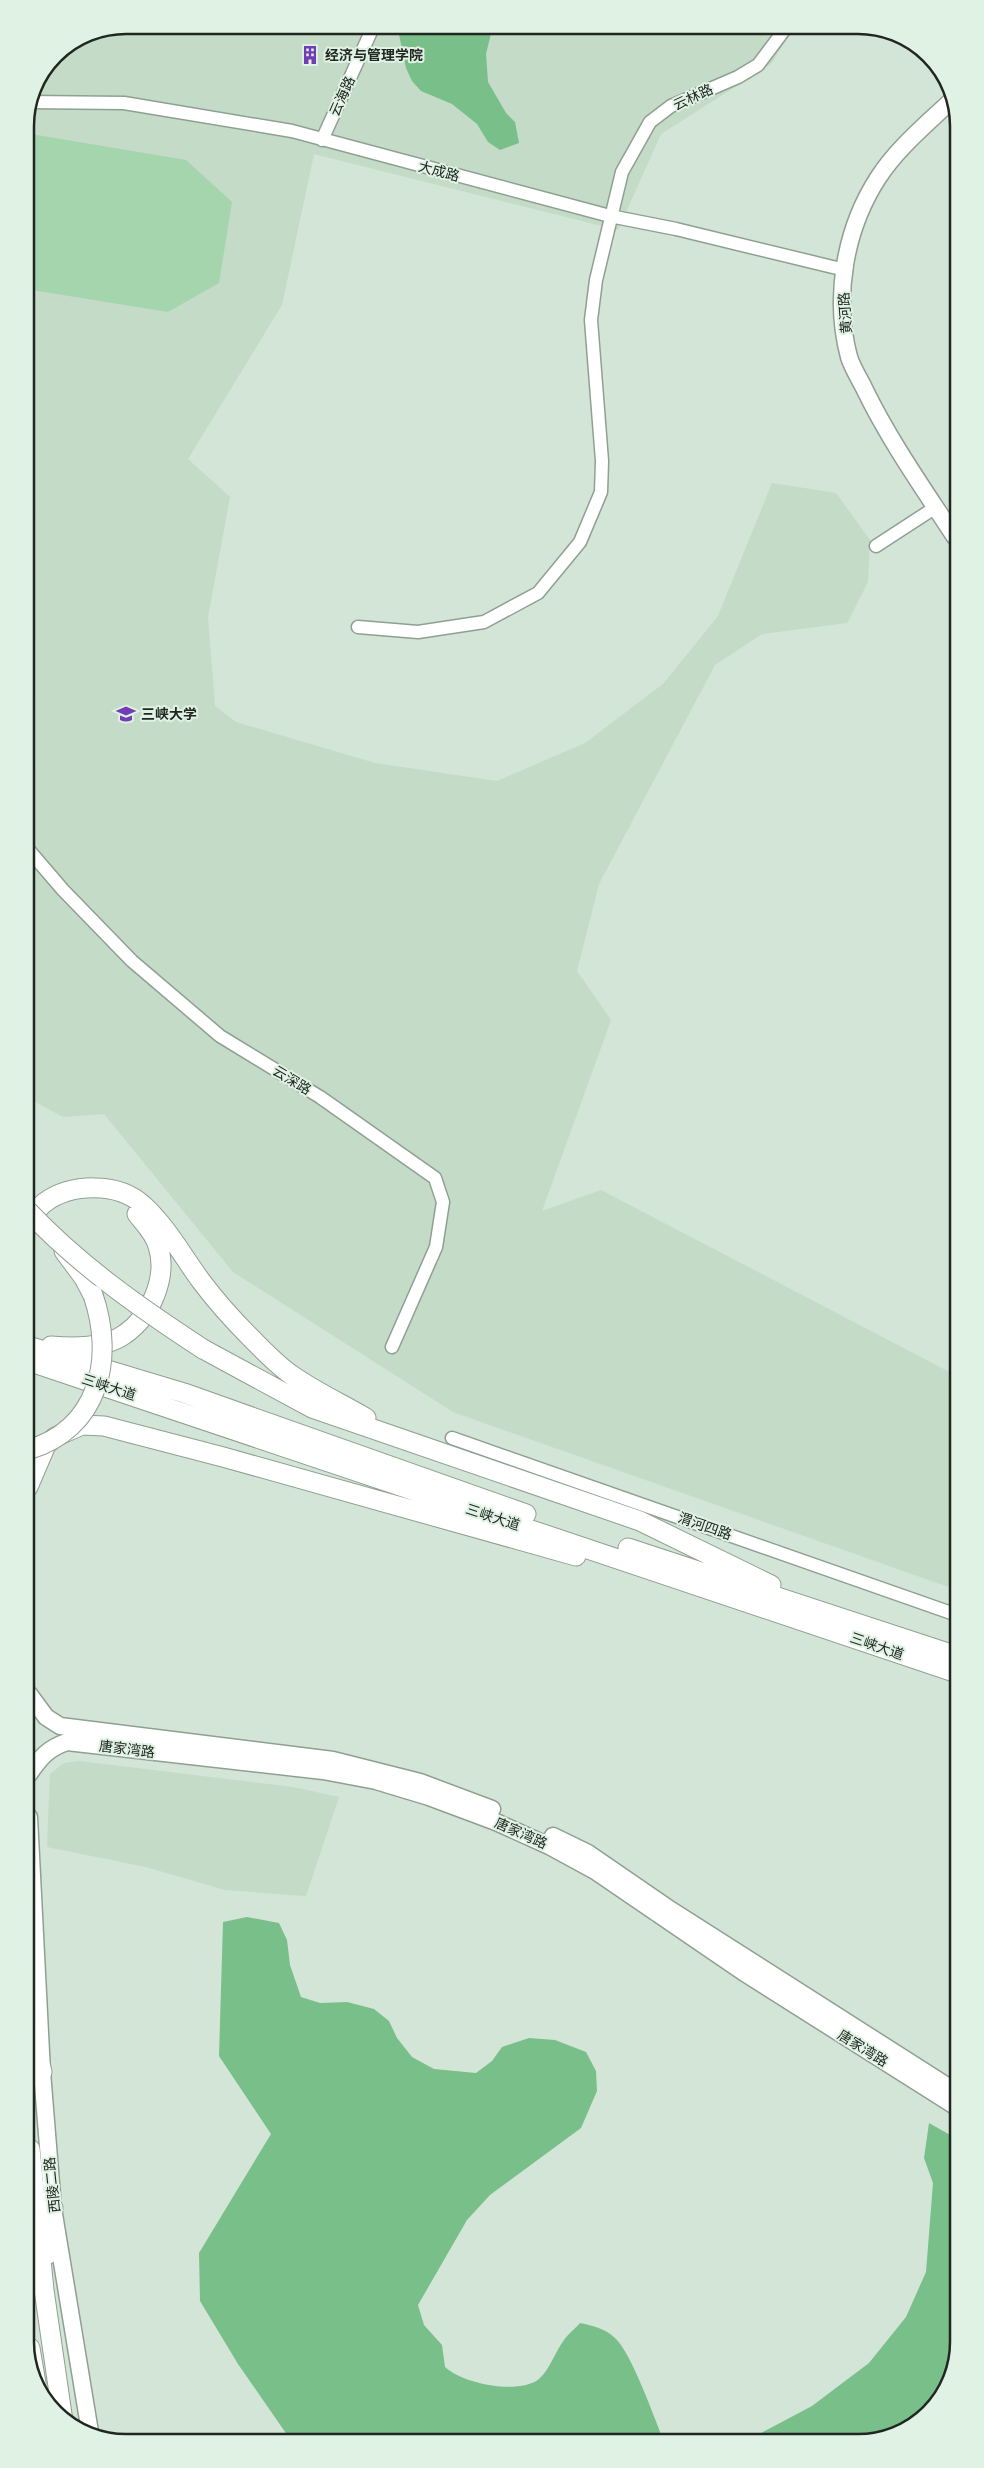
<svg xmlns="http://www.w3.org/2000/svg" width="984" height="2468" font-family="Commissioner,'Noto Sans SC',sans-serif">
	<rect width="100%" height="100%" fill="#d3e5d6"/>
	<path fill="#c3dbc7" d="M125,25H796L771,64L661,134L618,230L314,154L282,305L188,459L230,497L208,617L215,706L236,722L375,763L497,781L585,743L663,684L718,616L772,483L836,493L870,540L868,582L847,623L762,634L715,665L599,884L577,971L611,1020L542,1211L601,1190L957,1376V1590L453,1412L233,1272L104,1114L63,1117L32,1100L27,1101L25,119L33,87L55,54L87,33Z
		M79,1761L293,1787L339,1797L306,1896L225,1890L146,1867L47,1847L50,1774L64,1763Z"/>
	<path fill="#a4d5ad" d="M25,133L186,160L232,202L219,283L168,312L26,289Z"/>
	<path fill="#79bf89" d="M397,25H493L486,54L488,82L506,113L515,122L519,143L500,150L488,142L477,124L452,104L421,91L412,81L406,68Z
		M247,1917L279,1923L287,1940L290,1965L301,1997L320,2003L347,2002L374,2009L389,2021L397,2038L412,2057L434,2069L476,2073L492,2061L502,2047L529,2038L555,2040L586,2052L596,2071L597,2091L581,2128L490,2195L467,2220L418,2305L424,2325L442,2345L445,2367C463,2384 519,2395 539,2379C550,2369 555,2352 564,2340C568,2334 575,2329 580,2323C594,2326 604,2328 615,2338C631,2352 654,2417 663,2439L292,2442L238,2364L200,2301L199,2253L271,2134L219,2056L223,1922Z
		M929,2123L959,2140V2343L938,2403L891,2438L750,2439L812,2406L869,2363L906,2317L926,2272L933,2183L924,2158Z"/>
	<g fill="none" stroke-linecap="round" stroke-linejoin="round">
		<g stroke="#8fa092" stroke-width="15">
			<path id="minor" d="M29,102L124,103L292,131L610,216L676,229L845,270
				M322,140L374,25
				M876,546L936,507
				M358,627L418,632L484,622L538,593L580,542L601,492L602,461L591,320L596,280L622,172L650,122L671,106L738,77L758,65L788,25
				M27,848L63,890L132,961L220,1036L320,1097L435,1178L443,1202L436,1247L392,1347
				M452,1438L957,1615"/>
		</g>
		<g stroke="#8fa092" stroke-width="19">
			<path id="major" d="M954,98C928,123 898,147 878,178C845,229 833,297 849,357C852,367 859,378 864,388C889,440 923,488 955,537
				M29,1694L46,1717L60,1726L333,1760L420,1782L492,1809
				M29,1774C40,1758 48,1748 67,1742L323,1771L376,1781L429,1797L496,1822L549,1846L595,1871L743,1972L958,2108
				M29,1817L42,2072L53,2208L90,2432
				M553,1836L588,1853L671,1910L958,2093"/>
		</g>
		<g stroke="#8fa092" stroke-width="21">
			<path id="highway" d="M28,1224C33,1217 38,1208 44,1203C71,1183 118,1182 143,1205C167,1227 182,1255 201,1281C216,1301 233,1320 251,1338C264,1351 278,1366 293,1376C316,1392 342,1404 366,1418
				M64,1251L84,1278L93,1295
				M28,1346L184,1393L526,1514
				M51,1346C73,1348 106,1348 125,1334C151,1316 168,1277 158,1246C155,1234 145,1224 137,1214
				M203,1349L312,1408L640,1521L771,1585
				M28,1361L957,1673
				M28,1487L46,1445L55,1437L82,1425L104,1426L223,1457L576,1556
				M628,1548L957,1656
				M29,2019L42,2072
				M30,2149L44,2290L63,2421
				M48,2254L53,2208
				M30,2348L36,2383"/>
		</g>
		<use href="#minor" stroke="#fff" stroke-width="12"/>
		<use href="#major" stroke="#fff" stroke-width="16"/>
		<use href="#highway" stroke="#fff" stroke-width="19"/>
		<g stroke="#8fa092" stroke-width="21" stroke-linecap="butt">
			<path id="highway-bridge" d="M28,1211C79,1265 140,1308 203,1349
				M28,1450C99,1429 115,1359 93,1295"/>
		</g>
		<use href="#highway-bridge" stroke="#fff" stroke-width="19"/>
	</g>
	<defs>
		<g id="building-bare" transform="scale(1.5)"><path d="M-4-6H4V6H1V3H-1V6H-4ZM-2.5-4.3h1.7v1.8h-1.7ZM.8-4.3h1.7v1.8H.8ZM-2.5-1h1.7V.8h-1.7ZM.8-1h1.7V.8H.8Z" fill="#723db4" stroke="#e0f2e3" stroke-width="2.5" paint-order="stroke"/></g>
		<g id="university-bare" transform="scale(1.5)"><path d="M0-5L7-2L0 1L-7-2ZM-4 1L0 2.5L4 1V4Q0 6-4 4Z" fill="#723db4" stroke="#e0f2e3" stroke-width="2.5" paint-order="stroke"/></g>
	</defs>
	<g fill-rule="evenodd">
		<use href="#building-bare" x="310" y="55"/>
		<use href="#university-bare" x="126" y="714"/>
	</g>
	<g text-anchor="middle" stroke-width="4" stroke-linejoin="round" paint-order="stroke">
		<g font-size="14" font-weight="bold" fill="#202721" stroke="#e0f2e3" text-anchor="start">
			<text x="325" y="60">经济与管理学院</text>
			<text x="141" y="719">三峡大学</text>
		</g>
		<g font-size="14" fill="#202721" stroke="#e0f2e3">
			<text transform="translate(342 96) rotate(-66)" y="5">云海路</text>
			<text transform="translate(693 97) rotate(-25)" y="5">云林路</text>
			<text transform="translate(439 171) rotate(15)" y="5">大成路</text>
			<text transform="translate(845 313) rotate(-94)" y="5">黄河路</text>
			<text transform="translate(292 1080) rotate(31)" y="5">云深路</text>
			<text transform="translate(109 1387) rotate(18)" y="5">三峡大道</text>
			<text transform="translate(493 1517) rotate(18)" y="5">三峡大道</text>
			<text transform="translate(705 1526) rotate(19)" y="5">渭河四路</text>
			<text transform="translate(877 1646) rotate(19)" y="5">三峡大道</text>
			<text transform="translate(127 1749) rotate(7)" y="5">唐家湾路</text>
			<text transform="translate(521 1833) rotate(24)" y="5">唐家湾路</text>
			<text transform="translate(863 2048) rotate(32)" y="5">唐家湾路</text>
			<text transform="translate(52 2185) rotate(-96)" y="5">西陵二路</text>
		</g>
	</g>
	<path d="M0 0H984V2468H0ZM126 34H858A92 92 0 0 1 950 126V2342A92 92 0 0 1 858 2434H126A92 92 0 0 1 34 2342V126A92 92 0 0 1 126 34Z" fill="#e0f2e3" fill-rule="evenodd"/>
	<path fill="none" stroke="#202721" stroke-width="2.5" d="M126 34H858A92 92 0 0 1 950 126V2342A92 92 0 0 1 858 2434H126A92 92 0 0 1 34 2342V126A92 92 0 0 1 126 34Z"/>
</svg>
